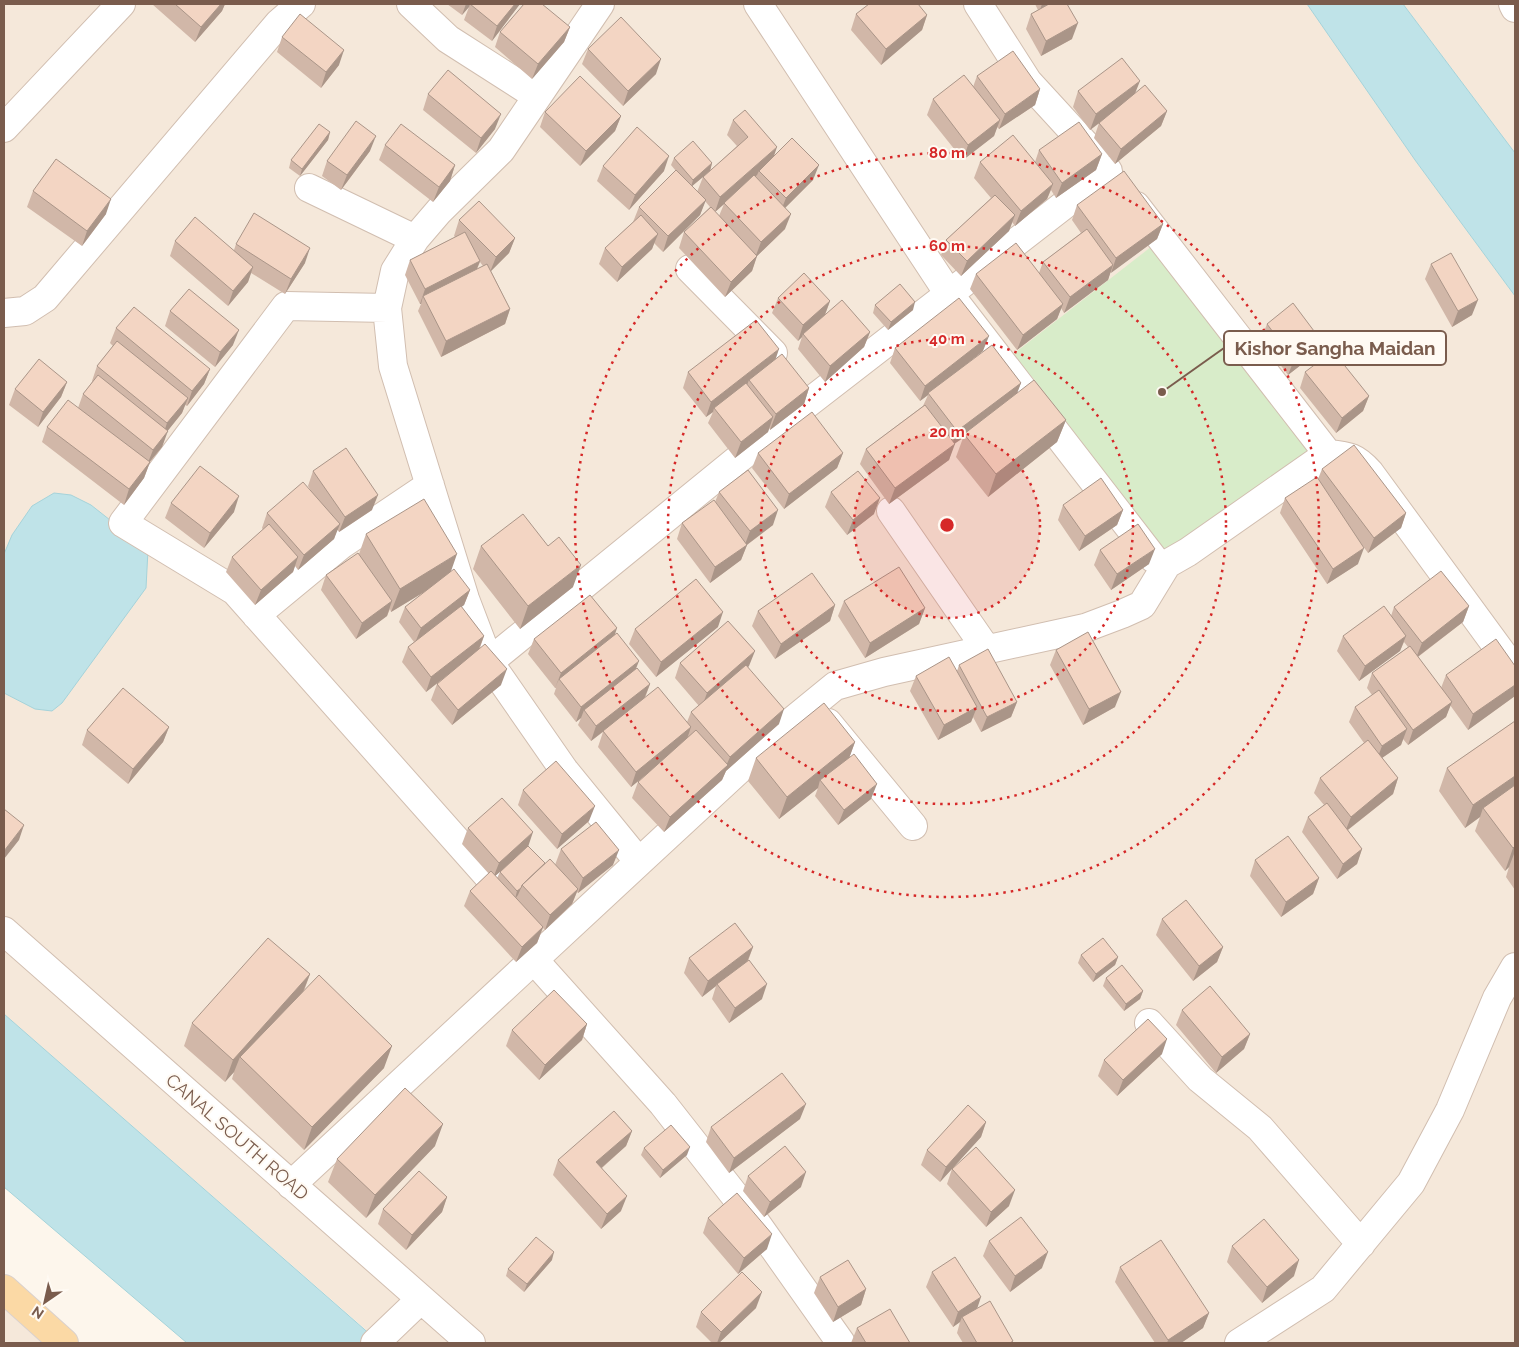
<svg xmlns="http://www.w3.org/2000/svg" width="1519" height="1347" font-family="Raleway,sans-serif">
	<rect width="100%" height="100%" fill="#fdf6ec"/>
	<path fill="#f5e8da" d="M4,4H1307L1415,160L1515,296V1343H381L4,1014Z
		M1403,4H1515V153L1407,9Z
		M4,1297L57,1343H4Z"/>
	<path fill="#d8ecc9" d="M1156,243L1325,451L1164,561L1098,464L1034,379L1011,356Z"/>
	<path fill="#bfe3e8" stroke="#a5d3da" d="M1307,4H1403L1515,153V296L1415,160Z
		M54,493L71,495L91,505L148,550L146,588L62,703L52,711L35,709L4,693V554L12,535L32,506Z
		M4,1014L380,1343H187L4,1187Z"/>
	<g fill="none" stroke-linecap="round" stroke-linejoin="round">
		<g stroke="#d1beb0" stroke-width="30">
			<path id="minor" d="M411,4L448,39L537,96
				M758,4L949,294L1153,558
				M978,4L1028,82L1095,155
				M1513,4L1515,8
				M4,128L121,4
				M309,188L415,239
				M1136,206L1328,454
				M690,269L773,353
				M387,308L286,306L123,523L235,591L512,903
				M4,313L25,311L45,298L279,23L301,4
				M891,511L987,650
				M256,615L342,544L430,485
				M489,662L790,417L1108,171
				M828,723L913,826
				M639,862L786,726L835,686L884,672L1085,628L1122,614L1142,605L1167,564L1188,552L1328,454C1349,456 1356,457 1370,473L1515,671
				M4,931L471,1343
				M534,960L663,1104L754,1220L841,1343
				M1149,1023L1200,1079L1260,1128L1361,1244
				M291,1185L639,862L564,770L489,662L465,599L393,366L387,308L395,271L415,239L439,211L501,150L600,4
				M375,1343L421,1299
				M1239,1343L1323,1289L1411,1183L1450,1110L1497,998L1515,967"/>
		</g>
		<g stroke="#dad1cd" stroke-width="30">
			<path id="major" d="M4,1289L64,1343"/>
		</g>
		<use href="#minor" stroke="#fff" stroke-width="28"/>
		<use href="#major" stroke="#fbd9a5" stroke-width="28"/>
	</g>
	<path fill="#d1b7a8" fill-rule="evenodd" d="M152,4H225L222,11L195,42Z
		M447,4H520L492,41L464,20L469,7L462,15Z
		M1035,4H1067L1072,39L1041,56L1026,29L1031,14L1038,10Z
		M856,14L927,15L922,30L881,65L851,30Z
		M570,27L564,42L532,79L495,47L500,32Z
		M282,37L339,65L321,88L277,52Z
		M588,49L656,74L623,106L582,64Z
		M977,76L1040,89L1035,105L999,129L997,127L994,136L963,160L927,115L933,99L973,87Z
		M1078,91L1135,94L1167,111L1161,126L1115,164L1094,138L1099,123L1105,119L1090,130L1073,107Z
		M428,94L495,129L476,153L423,110Z
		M545,112L621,116L615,131L580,166L540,127Z
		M733,120L774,156L813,180L785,208V229L757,256L752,271L725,297L679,248L684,232L710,207L705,201L700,215L663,252L654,243L652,249L617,282L599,264L605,248L633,222L639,207L676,171L671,165L674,158L712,163L710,171L737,146L727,135ZM703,177L697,192L692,186ZM724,204L719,216L715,212Z
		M330,132L328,140L300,176L289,168L291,160Z
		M385,145L455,165L450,181L433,202L379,160Z
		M1039,150L1102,154L1096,170L1056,198L1051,190L1047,199L1015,226L1012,222L1009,231L961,276L941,255L946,240L991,198L974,178L980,162H1035Z
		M370,151L341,190L322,176L327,161Z
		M603,166L664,171L629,210L597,181Z
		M33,191L106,214L82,246L27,207Z
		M1077,205L1163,224L1157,239L1110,273L1108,280L1064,313L1061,308L1057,319L1017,350L970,289L976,274L1039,273L1043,262L1081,233L1072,220Z
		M459,220L515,238L509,253L491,271L510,309L505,324L441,357L418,311L421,304H420L405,275L410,260L455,237L454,236ZM480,262L483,266L477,269Z
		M175,241L234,250L236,244L305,263L285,294L251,273L248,282L228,306L170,256Z
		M1431,264L1472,315L1452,327L1425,279Z
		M778,298L830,301L825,315L870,332L864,347L825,382L798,349L802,337L798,341L772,313Z
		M875,305L913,310L888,330L873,313Z
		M170,311L233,345L215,367L165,326Z
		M1267,324L1320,339L1315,354L1288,375L1261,339Z
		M116,328L210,369L204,384L187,406L185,405L182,413L167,431L162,447L150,462L144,478L124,505L42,442L47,427L78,408L83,394L92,382V381L97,366L113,346L110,343Z
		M895,348L983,351L960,369L1021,383L1017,392L1066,420L1057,442L988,497L956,457L963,438L954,444L949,460L889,504L860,464L866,449L923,406L928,395L920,401L890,363Z
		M775,359L809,388L804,404L770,430L769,428L768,432L735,458L708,423L713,412L706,417L683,388L688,372Z
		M1305,372L1369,396L1363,411L1336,433L1300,388Z
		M67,382L61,397L38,427L9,405L15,389Z
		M758,453H843L837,468L784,509L752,468Z
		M1322,469L1406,513L1401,528L1368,553L1357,538L1358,564L1327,584L1280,513L1285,498L1318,479Z
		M313,471L372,510L339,532L337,529L334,539L298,570L295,566L293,572L255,605L226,572L232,557L263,530L262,528L267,513L311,491L308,486Z
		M719,492L773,525L747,545L741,560L710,583L677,539L682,523L715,502Z
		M831,492L874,514L847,535L825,507Z
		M171,503L234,512L204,548L165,518Z
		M1063,505L1123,510L1117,525L1079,551L1058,520Z
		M366,534L451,571L470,590L464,605L461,607L484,636L480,648L501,685L452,725L431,700L437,684L445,677L426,692L402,662L408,647L414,642L399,622L405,607L424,592L391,612L390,609L387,616L356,639L321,590L326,575L359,554Z
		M481,546L573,587L520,629L473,569Z
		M1100,550L1149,564L1111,590L1094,565Z
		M844,601L925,608L919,624L865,658L838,616Z
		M835,605L830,621L775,659L752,626L758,611Z
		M1469,606L1463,622L1418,657L1441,688L1446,675L1515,666V696L1468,730L1450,705L1446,717L1408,745L1403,739L1401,745L1382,758L1398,778L1393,794L1348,830L1362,849L1357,864L1337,879L1302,832L1308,817L1324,805L1314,793L1320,778L1364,743L1349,722L1355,707L1372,695L1367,688L1372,673L1408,647L1404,642L1400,651L1359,681L1337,651L1343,636L1391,616L1394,607Z
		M718,627L656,677L629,644L635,629Z
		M615,635L636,669L650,684L645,698L687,722L691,712L699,706L675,678L680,663L749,666L748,667L779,724L726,771L722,780L664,832L632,798L638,782L648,773L631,787L598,747L603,732L591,741L578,725L581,718L576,722L554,694L556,688H555L528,654L534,639Z
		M1056,650L1115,707L1083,725L1050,665Z
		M959,665L1017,702L1011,717L981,732L973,717L971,722L938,740L910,691L916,676L957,671Z
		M1515,721V890L1506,877L1509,867L1505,871L1475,831L1480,817L1465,828L1439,791L1447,768Z
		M169,727L163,742L128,784L82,745L87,730Z
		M855,742L849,758L871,799L838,825L815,796L818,788L779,819L748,781L756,758Z
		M523,790L589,821L557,849L518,805Z
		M468,828L528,846L545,863L555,865L561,849L613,865L578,893L577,892L572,904L545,930L543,928L537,943L516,962L464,906L470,891L489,874L462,844ZM505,867L500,872L497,878L495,876Z
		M1255,860L1319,878L1313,894L1281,917L1250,876Z
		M1162,919L1223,947L1217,962L1193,981L1156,935Z
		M753,947L748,961L762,999L729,1023L712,999L716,986L702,997L684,973L689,958Z
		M1081,955L1118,957L1115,965L1093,982L1078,963Z
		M310,974L304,991L384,1068L304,1150L232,1079L234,1072L225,1082L184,1046L192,1023Z
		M1106,978L1143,991L1140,999L1124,1011L1103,986Z
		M1182,1010L1250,1034L1244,1049L1216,1073L1176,1025Z
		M587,1024L582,1040L539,1080L506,1046L512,1030Z
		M1162,1054L1117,1096L1098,1076L1104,1060Z
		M800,1119L729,1173L706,1142L711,1127Z
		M986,1122L981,1137L940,1182L921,1165L927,1150Z
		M632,1131L626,1146L602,1168L621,1211L601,1229L553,1175L558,1160Z
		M435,1146L366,1218L328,1182L337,1159Z
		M644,1148L687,1155L660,1178L641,1155Z
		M952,1169L1009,1206L986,1227L947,1184Z
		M748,1176L801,1187L764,1217L743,1191Z
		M447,1197L442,1212L406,1250L378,1224L383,1209Z
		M708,1218L767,1249L738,1274L703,1233Z
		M989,1241L1042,1268L1010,1292L983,1256Z
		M1232,1246L1294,1276L1262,1303L1227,1262Z
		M552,1260L524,1292L506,1276L508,1269Z
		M1120,1267L1209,1313L1203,1328L1181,1343H1155L1115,1282Z
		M932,1272L977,1309L1013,1341V1343H963L957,1333L960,1322L953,1327L926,1287Z
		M820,1277L866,1289L861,1305L833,1322L814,1293Z
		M756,1308L719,1343H712L696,1327L701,1312Z
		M857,1328L910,1343H851Z"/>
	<path fill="#aa9588" d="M221,4H225L222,11L195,42L201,27Z
		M466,4H471H470L469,7L462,15Z
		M515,4H520L492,41L497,26Z
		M1042,4H1062L1039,13Z
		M927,15L922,30L881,65L886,49Z
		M1078,23L1072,39L1041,56L1046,41Z
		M570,27L564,42L532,79L538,64Z
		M344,50L339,65L321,88L326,72Z
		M661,59L656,74L623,106L628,91Z
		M1140,81L1134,96L1090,130L1096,114Z
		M1040,89L1035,105L999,129L1005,114Z
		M1167,111L1161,126L1115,164L1121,149Z
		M501,114L495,129L476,153L481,138Z
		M621,116L615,131L580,166L586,151Z
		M1000,120L994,136L963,160L968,145Z
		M330,132L328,140L300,176L302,169Z
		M376,136L370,151L341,190L347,175Z
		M777,147L772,162L759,171L757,175L715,212L720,197Z
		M1102,154L1096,170L1056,198L1062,183Z
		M669,156L664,171L629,210L635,195Z
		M712,163L710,171L691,187L693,180Z
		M455,165L450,181L433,202L439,187Z
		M819,165L813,180L780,213L786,198Z
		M1053,184L1047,199L1015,226L1021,211Z
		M111,199L106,214L82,246L87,231Z
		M706,200L700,215L663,252L668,236Z
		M791,214L785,229L755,258L761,242Z
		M1015,215L1009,231L961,276L967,261Z
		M1163,224L1157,239L1111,273L1116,258Z
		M658,234L652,249L617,282L622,267Z
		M515,238L509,253L490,272L496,257Z
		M310,248L305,263L285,294L291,279Z
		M757,256L752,271L725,297L731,282Z
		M480,261L474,276L423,296L421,304H420L425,289Z
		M1113,265L1108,280L1064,313L1070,297Z
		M253,267L248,282L228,306L233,291Z
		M1478,300L1472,315L1452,327L1458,311Z
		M830,301L824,317L803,334L802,337L798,341L803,325Z
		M915,302L913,310L888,330L891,322Z
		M1063,304L1057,319L1017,350L1023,335Z
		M510,309L505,324L441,357L446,341Z
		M239,330L233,345L215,367L220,352Z
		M870,332L864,347L825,382L830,366Z
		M989,336L983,351L929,394L928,393V395L920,401L925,386Z
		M1320,339L1315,354L1288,375L1294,360Z
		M779,349L774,364L749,380L747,385L714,408L713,412L706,417L711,402Z
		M210,369L204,384L187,406L192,391Z
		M67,382L61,397L38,427L43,412Z
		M1021,383L1015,399L964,434L963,438L951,446L957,431Z
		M809,388L804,404L770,430L776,414Z
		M1369,396L1363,411L1336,433L1342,418Z
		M188,398L182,413L162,438L167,423Z
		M773,417L768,432L735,458L741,442Z
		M1066,420L1057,442L988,497L996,474Z
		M168,431L162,447L147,465L153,450Z
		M955,444L949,460L889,504L895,488Z
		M843,453L837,468L784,509L789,494Z
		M150,462L144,478L124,505L129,489Z
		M378,495L372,510L339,532L345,517Z
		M239,496L234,512L204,548L210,533Z
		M880,498L874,514L847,535L853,520Z
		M778,510L773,525L744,547L750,531Z
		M1123,510L1117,525L1079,551L1085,536Z
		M1406,513L1401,528L1368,553L1374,538Z
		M340,524L334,539L298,570L304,555Z
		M747,545L741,560L710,583L715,567Z
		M1364,548L1358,564L1327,584L1333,569Z
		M1155,549L1149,564L1111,590L1117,574Z
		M457,554L449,577L391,612L400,589Z
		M298,557L293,572L255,605L261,590Z
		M581,565L573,587L520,629L528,606Z
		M470,590L464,605L415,643L421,628Z
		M392,601L387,616L356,639L362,623Z
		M835,605L830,621L775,659L781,644Z
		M1469,606L1463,622L1416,658L1422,643Z
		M925,608L919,624L865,658L870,643Z
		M723,612L718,627L656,677L661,662Z
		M617,628L612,644L559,679L555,688L561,673Z
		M484,636L478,651L426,692L431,677Z
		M1406,636L1400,651L1359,681L1365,666Z
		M755,651L749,666L701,709L707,693Z
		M639,661L633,676L584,710L581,718L576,722L581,707Z
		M507,669L501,685L452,725L458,710Z
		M650,684L644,699L591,741L596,726Z
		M1515,685V696L1468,730L1473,714Z
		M1121,692L1115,707L1083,725L1089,709Z
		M1017,702L1011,717L981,732L987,717Z
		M1452,702L1446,717L1408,745L1413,730Z
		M977,707L971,722L938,740L944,725Z
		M784,709L779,724L726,771L722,780L664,832L670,817L726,766L730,757Z
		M169,727L163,742L128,784L133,769Z
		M691,727L686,742L631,787L636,772Z
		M1407,729L1401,745L1376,762L1382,746Z
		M855,742L847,764L820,780L818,788L779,819L787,797Z
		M1515,776V793L1483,808L1480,817L1465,828L1473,805Z
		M1398,778L1393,794L1345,832L1351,817Z
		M877,784L871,799L838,825L844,810Z
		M595,806L589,821L557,849L562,834Z
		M24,825L19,840L4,859V851Z
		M533,832L528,847L493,878L499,863Z
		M1515,846V856L1514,854L1509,867L1505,871L1513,848Z
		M1362,849L1357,864L1337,879L1343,864Z
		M619,850L613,865L578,893L583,878Z
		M1319,878L1313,894L1281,917L1286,902Z
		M521,888L518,895L515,899L517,891Z
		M578,889L572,904L545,930L550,915Z
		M543,927L537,943L516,962L522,947Z
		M753,947L747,962L717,984L716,986L702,997L708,981Z
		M1223,947L1217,962L1193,981L1199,966Z
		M1118,957L1115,965L1093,982L1096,974Z
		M310,974L301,997L240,1057L234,1072L225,1082L233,1060Z
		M767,984L762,999L729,1023L735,1008Z
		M1143,991L1140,999L1124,1011L1126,1004Z
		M587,1024L582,1040L539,1080L545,1065Z
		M1250,1034L1244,1049L1216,1073L1222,1057Z
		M1167,1039L1162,1054L1117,1096L1123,1080Z
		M392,1046L384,1068L304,1150L312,1127Z
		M806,1104L800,1119L729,1173L734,1158Z
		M986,1122L981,1137L940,1182L946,1167Z
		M443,1124L435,1146L366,1218L375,1195Z
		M632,1131L626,1146L591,1177L596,1162Z
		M690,1147L687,1155L660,1178L663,1170Z
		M806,1172L801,1187L764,1217L770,1202Z
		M1015,1190L1009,1206L986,1227L991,1212Z
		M627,1196L621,1211L601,1229L607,1214Z
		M447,1197L442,1212L406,1250L412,1235Z
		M772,1234L767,1249L738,1274L744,1258Z
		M554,1252L552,1260L524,1292L527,1284Z
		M1048,1252L1042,1268L1010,1292L1015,1276Z
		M1299,1260L1294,1276L1262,1303L1267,1287Z
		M866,1289L861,1305L833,1322L838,1307Z
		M762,1292L756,1308L719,1343H717L721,1332Z
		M981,1297L976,1312L962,1317L960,1322L953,1327L958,1312Z
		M1209,1313L1203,1328L1181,1343H1167L1168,1340Z"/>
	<path fill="#f3d5c3" stroke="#aa9588" d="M175,4H221L201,27Z
		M470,4H515L497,26Z
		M524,4H542L570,27L538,64L500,32Z
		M869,4H918L927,15L886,49L856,14Z
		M1049,4H1067L1078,23L1046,41L1031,14Z
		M300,14L344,50L326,72L282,37Z
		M621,17L661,59L628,91L588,49Z
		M1013,51L1040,89L1005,114L977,76Z
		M1122,58L1140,81L1096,114L1078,91Z
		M448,70L501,114L481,138L428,94Z
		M964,75L1000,120L968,145L933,99Z
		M580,76L621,116L586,151L545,112Z
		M1145,85L1167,111L1121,149L1099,123Z
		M745,110L777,147L720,197L703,177L748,137L733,120Z
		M356,121L376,136L347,175L327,161Z
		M1079,122L1102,154L1062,183L1039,150Z
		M319,124L330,132L302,169L291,160Z
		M401,124L455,165L439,187L385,145Z
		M637,127L669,156L635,195L603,166Z
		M1013,135L1053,184L1021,211L980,162Z
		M792,138L819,165L786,198L759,171Z
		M693,141L712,163L693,180L674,158Z
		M56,159L111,199L87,231L33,191Z
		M676,170L706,200L668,236L639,207Z
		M1124,171L1163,224L1116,258L1077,205Z
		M754,175L791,214L761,242L724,203Z
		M995,195L1015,215L967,261L946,240Z
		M479,201L515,238L496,257L459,220Z
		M711,207L757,256L731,282L684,232Z
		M254,213L310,248L291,279L236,244Z
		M641,215L658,234L622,267L605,248Z
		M195,217L253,267L233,291L175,241Z
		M1087,229L1113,265L1070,297L1043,262Z
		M465,232L480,261L425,289L410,260Z
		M1016,243L1063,304L1023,335L976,274Z
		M1451,253L1478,300L1458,311L1431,264Z
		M487,264L510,309L446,341L423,296Z
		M804,273L830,301L803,325L778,298Z
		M900,284L915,302L891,322L875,305Z
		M189,289L239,330L220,352L170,311Z
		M959,298L989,336L925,386L895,348Z
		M842,300L870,332L830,366L803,334Z
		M1293,303L1320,339L1294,360L1267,324Z
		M134,307L210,369L192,391L116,328Z
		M756,320L779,349L711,402L688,372Z
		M117,341L188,398L167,423L97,366Z
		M992,345L1021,383L957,431L928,393Z
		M1333,351L1369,396L1342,418L1305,372Z
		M782,354L809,388L776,414L749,380Z
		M39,359L67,382L43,412L15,389Z
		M98,375L168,431L153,450L83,394Z
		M1034,380L1066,420L996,474L964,434Z
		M746,383L773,417L741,442L714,408Z
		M68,400L150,462L129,489L47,427Z
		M925,405L955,444L895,488L866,449Z
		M812,412L843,453L789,494L758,453Z
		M1354,445L1406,513L1374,538L1322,469Z
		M346,448L378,495L345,517L313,471Z
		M200,466L239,496L210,533L171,503Z
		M748,470L778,510L750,531L719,492Z
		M858,471L880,498L853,520L831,492Z
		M1317,477L1364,548L1333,569L1285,498Z
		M1101,478L1123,510L1085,536L1063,505Z
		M303,482L340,524L304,555L267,513Z
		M424,499L457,554L400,589L366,534Z
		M714,500L747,545L715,567L682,523Z
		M523,514L548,546L559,537L581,565L528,606L481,546Z
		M269,524L298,557L261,590L232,557Z
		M1138,524L1155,549L1117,574L1100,550Z
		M358,553L392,601L362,623L326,575Z
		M899,567L925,608L870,643L844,601Z
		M454,569L470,590L421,628L405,607Z
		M1441,571L1469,606L1422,643L1394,607Z
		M812,573L835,605L781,644L758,611Z
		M696,579L723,612L661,662L635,629Z
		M590,595L617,628L561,673L534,639Z
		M461,606L484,636L431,677L408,647Z
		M1384,606L1406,636L1365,666L1343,636Z
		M728,621L755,651L707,693L680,663Z
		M1088,632L1121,692L1089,709L1056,650Z
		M617,633L639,661L581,707L559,679Z
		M1496,639L1515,666V685L1473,714L1446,675Z
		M485,644L507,669L458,710L437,684Z
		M1410,646L1452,702L1413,730L1372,673Z
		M988,649L1017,702L987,717L959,665Z
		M949,657L977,707L944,725L916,676Z
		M746,665L784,709L730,757L691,712Z
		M637,668L650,684L596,726L584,710Z
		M658,687L691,727L636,772L603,731Z
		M123,688L169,727L133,769L87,730Z
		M1379,690L1407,729L1382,746L1355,707Z
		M824,703L855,742L787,797L756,758Z
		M1515,721V776L1473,805L1447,768Z
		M696,730L728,765L670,817L638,782Z
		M1368,740L1398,778L1351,817L1320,778Z
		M854,754L877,784L844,810L820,780Z
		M556,761L595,806L562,834L523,790Z
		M1515,785V846L1513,848L1483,808Z
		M502,798L533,832L499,863L468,828Z
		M1327,803L1362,849L1343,864L1308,817Z
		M4,809L24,825L4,851Z
		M596,822L619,850L583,878L561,849Z
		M1288,836L1319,878L1286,902L1255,860Z
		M528,846L545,863L522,885L521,888L517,891L500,872Z
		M550,859L578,889L550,915L522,885Z
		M491,871L543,927L522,947L470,891Z
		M1186,900L1223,947L1199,966L1162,919Z
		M735,923L753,947L708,981L689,958Z
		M268,938L310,974L233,1060L192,1023Z
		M1103,938L1118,957L1096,974L1081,955Z
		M749,960L767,984L735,1008L717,984Z
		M1122,965L1143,991L1126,1004L1106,978Z
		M319,975L392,1046L312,1127L240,1057Z
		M1210,986L1250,1034L1222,1057L1182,1010Z
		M554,990L587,1024L545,1065L512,1030Z
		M1148,1019L1167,1039L1123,1080L1104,1060Z
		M782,1073L806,1104L734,1158L711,1127Z
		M405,1088L443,1124L375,1195L337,1159Z
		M968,1105L986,1122L946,1167L927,1150Z
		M614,1111L632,1131L596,1162L627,1196L607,1214L558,1160Z
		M671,1125L690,1147L663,1170L644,1148Z
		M785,1146L806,1172L770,1202L748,1176Z
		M976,1147L1015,1190L991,1212L952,1169Z
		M419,1171L447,1197L412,1235L383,1209Z
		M737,1193L772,1234L744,1258L708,1218Z
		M1021,1217L1048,1252L1015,1276L989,1241Z
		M1264,1219L1299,1260L1267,1287L1232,1246Z
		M536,1237L554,1252L527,1284L508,1269Z
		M1161,1240L1209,1313L1168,1340L1120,1267Z
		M955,1257L981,1297L958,1312L932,1272Z
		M848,1260L866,1289L838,1307L820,1277Z
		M742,1272L762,1292L721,1332L701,1312Z
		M990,1301L1013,1341L1010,1343H977L962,1317Z
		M890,1309L910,1343H866L857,1328Z"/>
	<circle cx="947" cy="525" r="93" fill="#d62828" fill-opacity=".12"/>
	<g fill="none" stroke="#d62828" stroke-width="2.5" stroke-dasharray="2.5 5">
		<circle cx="947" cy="525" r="93"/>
		<circle cx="947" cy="525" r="186"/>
		<circle cx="947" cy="525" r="279"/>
		<circle cx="947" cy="525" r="372"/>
	</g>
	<g text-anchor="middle" stroke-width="4" stroke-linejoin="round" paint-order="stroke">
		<g font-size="18" fill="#7a5c4d" stroke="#fffaf3">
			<text transform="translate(237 1137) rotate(41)" y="6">CANAL SOUTH ROAD</text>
		</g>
	</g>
	<circle cx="947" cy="525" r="8" fill="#d62828" stroke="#fffaf3" stroke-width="2.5"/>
	<g font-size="15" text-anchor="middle" font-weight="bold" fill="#d62828" stroke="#fffaf3" stroke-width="4" stroke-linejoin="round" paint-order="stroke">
		<text x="947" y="158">80 m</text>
		<text x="947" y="251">60 m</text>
		<text x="947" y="344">40 m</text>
		<text x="947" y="437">20 m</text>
	</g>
	<path fill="none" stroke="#7a5c4d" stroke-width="2" d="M1162 392L1224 348"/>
	<circle fill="#7a5c4d" stroke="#fffaf3" stroke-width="2" cx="1162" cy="392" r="5"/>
	<rect fill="#fffaf3" stroke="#7a5c4d" stroke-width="2" x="1224" y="331" width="222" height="34" rx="5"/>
	<g font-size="19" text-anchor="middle" font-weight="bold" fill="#7a5c4d">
		<text x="1335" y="355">Kishor Sangha Maidan</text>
	</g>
	<rect width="1519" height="1347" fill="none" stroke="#7a5c4d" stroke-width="10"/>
	<g transform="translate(45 1302) rotate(214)" stroke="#fffaf3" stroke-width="4" paint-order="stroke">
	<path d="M0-4L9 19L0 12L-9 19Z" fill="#7a5c4d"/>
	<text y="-8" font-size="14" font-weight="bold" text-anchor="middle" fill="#7a5c4d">N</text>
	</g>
</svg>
